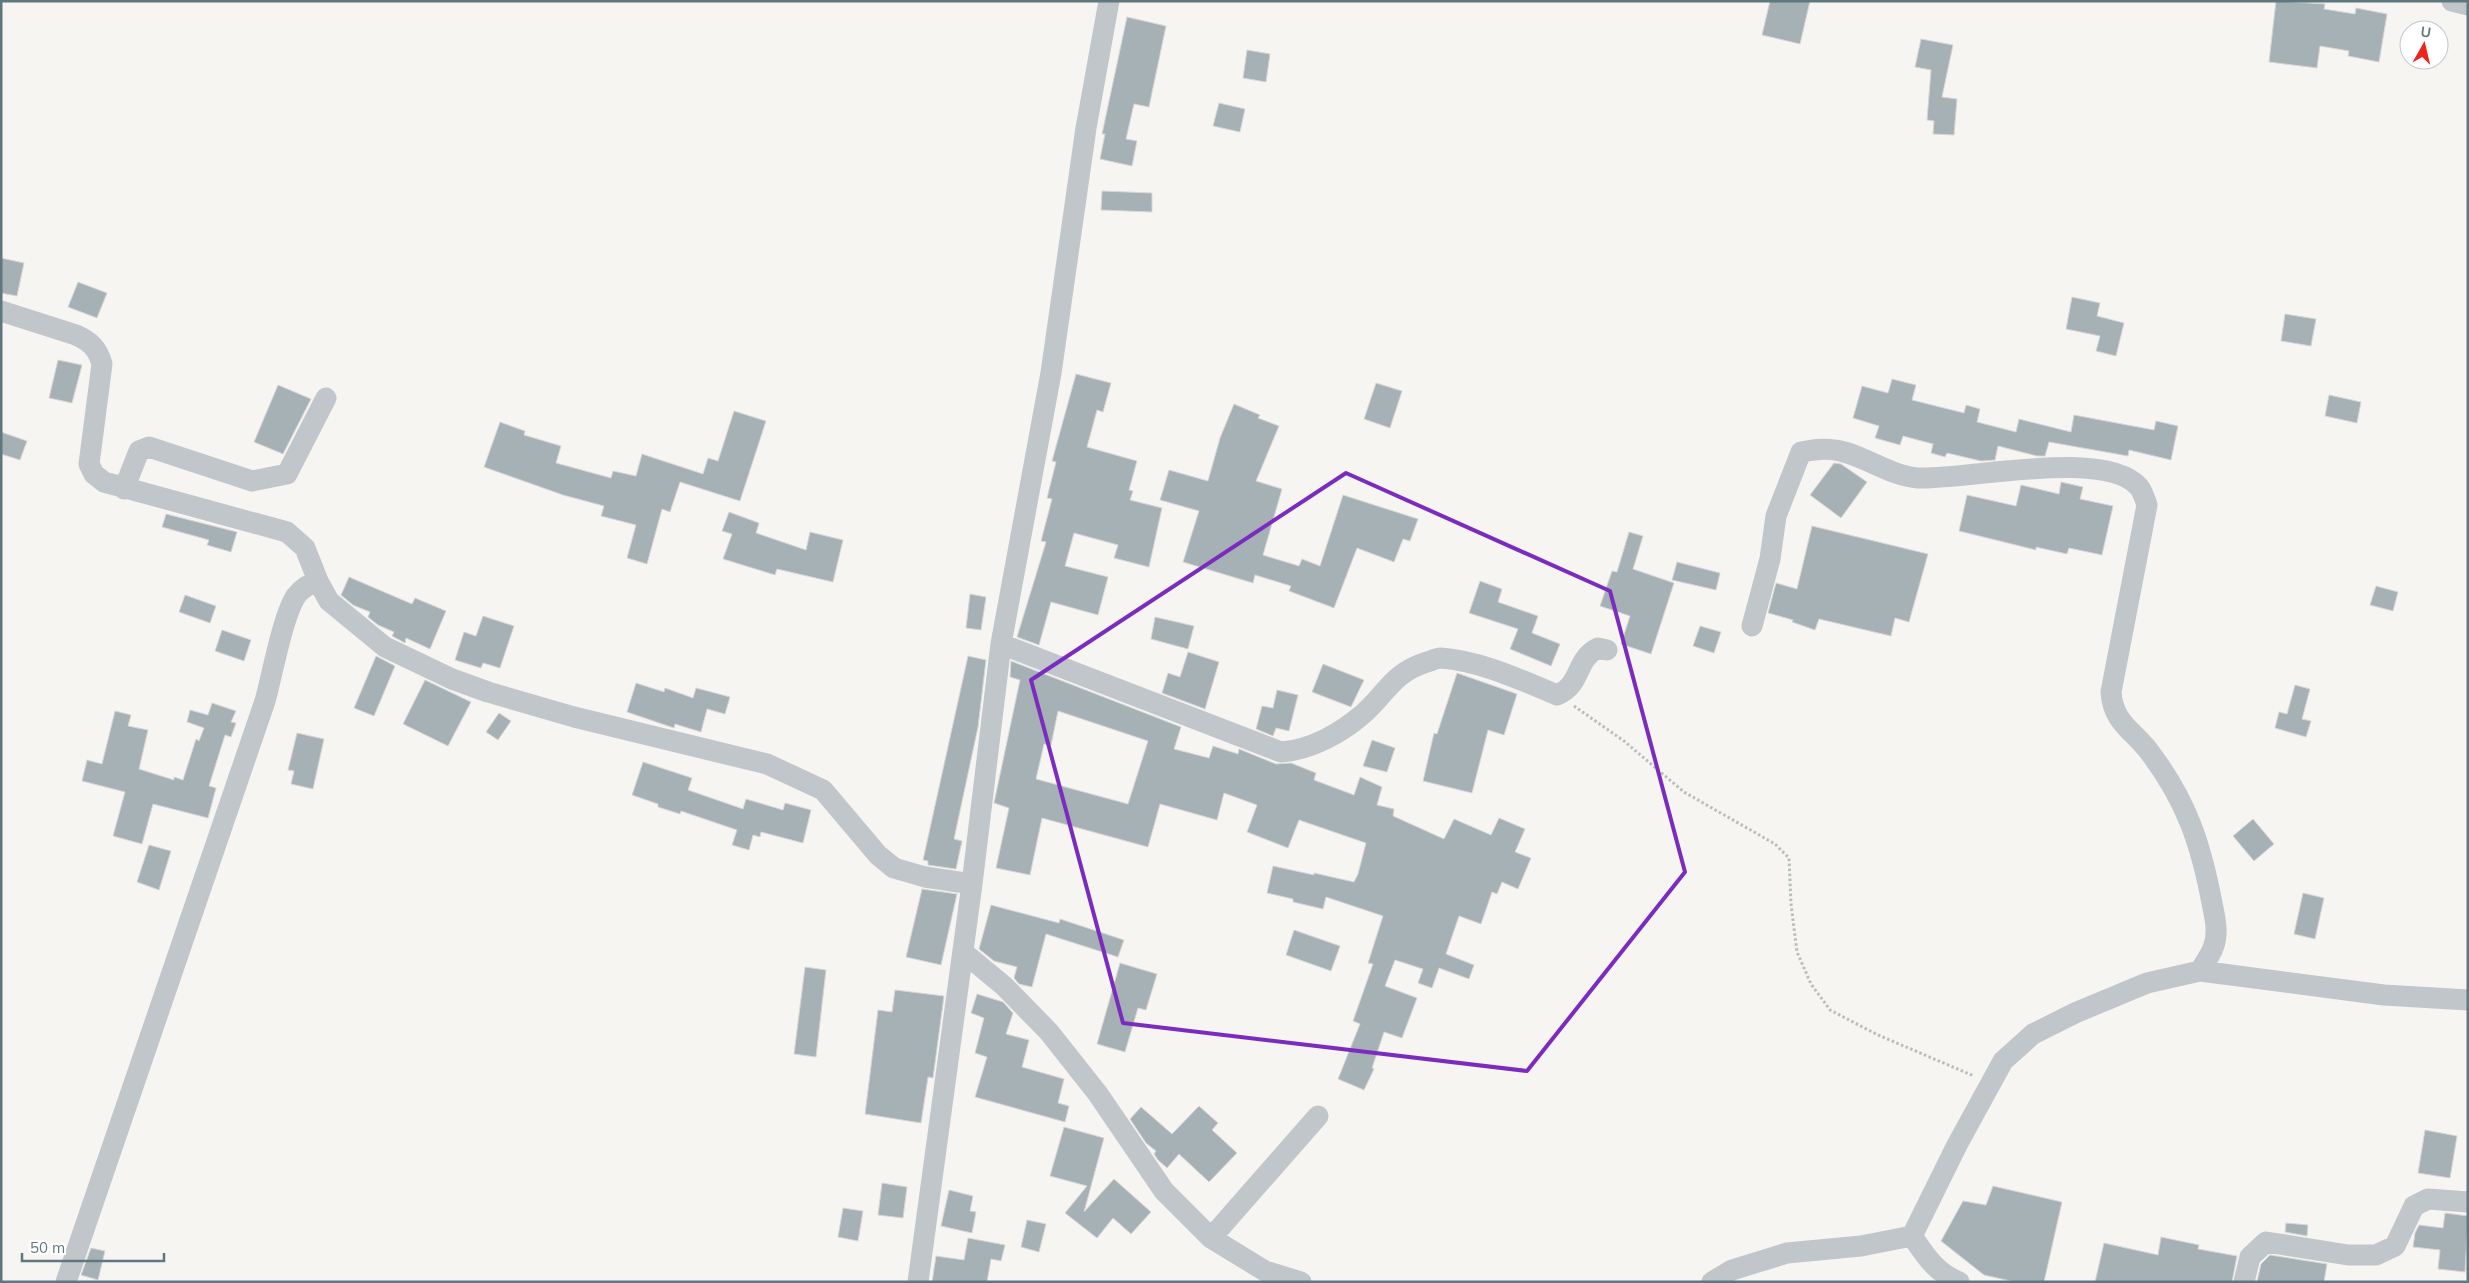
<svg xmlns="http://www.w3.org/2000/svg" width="2469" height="1283" font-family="Mulish,sans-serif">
	<rect width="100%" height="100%" fill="#f6f5f2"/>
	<path fill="#a5b1b5" stroke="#d7d7d5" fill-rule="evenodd" d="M1770,1H1810L1800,44L1762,35Z
		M2276,1L2325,4L2324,9L2355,14L2356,8L2387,14L2379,62L2348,56L2349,51L2320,46L2317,68L2269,62Z
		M1127,17L1166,26L1149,107L1134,104L1126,139L1137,141L1132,166L1100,159L1105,134H1102Z
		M1921,39L1953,45L1942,97L1957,99L1954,135L1933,134L1934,121L1927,120L1931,70L1915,67Z
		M1247,50L1270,54L1266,82L1243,78Z
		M1219,103L1245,109L1240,132L1213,126Z
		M1102,191L1152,193V212L1101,210Z
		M1,258L24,263L17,296L1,293Z
		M78,282L107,293L97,318L68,307Z
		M2072,297L2100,303L2097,316L2124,323L2116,356L2096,351L2100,336L2066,329Z
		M2285,314L2316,319L2311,346L2281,341Z
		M58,360L82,365L72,403L49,398Z
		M1076,374L1111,383L1103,412L1097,410L1087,447L1137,461L1129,490L1133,491L1130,500L1162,508L1149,567L1114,558L1118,545L1074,533L1065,566L1108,577L1098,615L1051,602L1039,645L1017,637L1046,542L1041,541L1052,499L1047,498L1056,462L1052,461Z
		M1892,379L1916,385L1912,400L1964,413L1966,405L1980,409L1977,422L2016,432L2019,419L2071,432L2074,415L2154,430L2156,421L2178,426L2171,460L2129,450L2128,456L2049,442L2045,456H2037L1998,446L1995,460L1981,461L1947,453L1945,457L1931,453L1933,444L1903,436L1900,445L1875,438L1879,426L1853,418L1862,386L1888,393Z
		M1376,383L1402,391L1390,428L1364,419Z
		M278,385L311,399L283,454L254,442Z
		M2329,395L2361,402L2357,423L2325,416Z
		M1234,404L1260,415L1258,418L1279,426L1256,481L1282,489L1263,555L1299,566L1302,559L1320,566L1343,495L1418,519L1410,541L1403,539L1394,562L1357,548L1334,608L1289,591L1291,586L1255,575L1253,583L1183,562L1199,511L1160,500L1169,470L1208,481L1220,438Z
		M734,411L766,421L740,501L680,482L670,512L662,509L647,564L627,558L636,525L601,516L604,506L563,495L484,467L500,422L525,431L524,435L561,446L556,463L611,478L613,471L636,476L642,454L703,474L708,458L718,461Z
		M1,432L27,441L20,460L1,454Z
		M1834,463L1841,464L1867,482L1841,518L1810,495Z
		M2061,482L2083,487L2080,499L2113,506L2102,555L2069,548L2067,554L2036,547V550L1959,531L1967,495L2016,506L2021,485L2059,494Z
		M729,512L759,523L756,533L806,550L810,532L843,540L833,582L777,569L775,575L723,559L732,534L722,531Z
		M166,514L237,532L231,552L207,545L209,540L162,527Z
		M1812,526L1928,554L1909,622L1895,618L1891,636L1819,619L1815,630L1792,622L1793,620L1768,613L1776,583L1797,589Z
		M1629,532L1643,536L1633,569L1674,583L1651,654L1621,644L1630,616L1600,606L1612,571L1617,572Z
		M1677,562L1720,573L1716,590L1672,580Z
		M349,577L412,604L415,598L446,611L430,649L406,638L405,643L392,636L394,632L378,625L368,617L370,612L353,605L341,595Z
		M1480,581L1502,589L1498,602L1538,616L1532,633L1560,644L1551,666L1510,649L1518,629L1469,613Z
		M2376,586L2398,592L2393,611L2370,605Z
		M970,594L986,597L981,630L966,628Z
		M185,595L216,606L210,623L179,612Z
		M483,616L514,626L500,668L483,663L481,668L455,660L464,632L476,636Z
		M1155,617L1194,626L1188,649L1151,639Z
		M1700,626L1721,632L1714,653L1693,646Z
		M222,630L251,640L244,661L215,651Z
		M1188,652L1219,662L1205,709L1162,693L1168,673L1180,677Z
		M376,656L395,666L374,716L354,708Z
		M968,656L986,660L978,727L954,839L962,841L956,869L928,865V861L923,860Z
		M1011,661L1181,727L1174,749L1209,758L1213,746L1238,754L1239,749L1276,764L1291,763L1316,773L1314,780L1354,795L1360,777L1382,787L1377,805L1394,809L1393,816L1444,839L1454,819L1491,835L1499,818L1525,829L1515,852L1531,858L1518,889L1502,882L1497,894L1492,892L1481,924L1459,916L1446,954L1474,965L1469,979L1439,968L1432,988L1418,983L1423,969L1395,960L1385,986L1417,998L1402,1038L1384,1032L1372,1068L1374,1069L1364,1090L1338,1079L1360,1024L1353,1021L1373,964L1368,963L1383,916L1326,897L1323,909L1293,902V899L1267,893L1273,866L1314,875V873L1354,882L1358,874L1366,843L1299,820L1288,848L1247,832L1257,805L1224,793L1217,820L1160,804L1148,847L1042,818L1030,875L996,868L1009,808L994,803L1020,680L1010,677ZM1058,711L1148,741L1128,804L1036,779L1044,744L1051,745Z
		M1323,664L1364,680L1351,707L1312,692Z
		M1457,673L1517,694L1504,735L1488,730L1472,793L1423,781L1434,733L1437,734Z
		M425,680L471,702L448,746L403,724Z
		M636,683L664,692L665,688L693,698L696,688L730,697L725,714L707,709L701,732L675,724L674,728L627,712Z
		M2295,685L2310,689L2302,719L2311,721L2306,737L2275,728L2279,712L2287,714Z
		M1277,690L1298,695L1289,731L1276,728L1273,736L1256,729L1262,706L1273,708Z
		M212,703L236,711L231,722L236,723L231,737L225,735L209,786L216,788L208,818L153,804L142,844L113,836L125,792L82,781L87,760L102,764L115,711L131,715L128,726L148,730L139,769L174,780V777L183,780L196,739L199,741L204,728L187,722L190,710L208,715Z
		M499,713L511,721L498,740L486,732Z
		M297,733L324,739L313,789L291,784L294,771L288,770Z
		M1372,740L1395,748L1387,772L1363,766Z
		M643,762L692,778L688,790L743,809L746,799L783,810L785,803L811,810L803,843L761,832L760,837L753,835L749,850L732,845L737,830L681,811L680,814L658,807V804L632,795Z
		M2253,819L2274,844L2254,861L2233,836Z
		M149,845L171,851L159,890L137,882Z
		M922,889L957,894L941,965L906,957Z
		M2303,893L2324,898L2315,939L2294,934Z
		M991,905L1059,923L1060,919L1124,940L1118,957L1046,934L1032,987L1019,984L1014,978L1017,967L994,961L979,949Z
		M1294,930L1340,946L1331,971L1286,955Z
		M1120,963L1157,974L1146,1010L1138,1008L1125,1052L1097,1044Z
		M805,967L826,970L816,1057L794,1054Z
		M895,990L944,996L933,1078L928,1077L921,1123L865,1114L878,1010L892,1012Z
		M977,994L1003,1002L1013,1013L1006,1034L1029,1040L1022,1067L1064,1079L1058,1103L1069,1106L1065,1122L975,1097L987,1057L975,1053L984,1018L971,1013Z
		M1199,1106L1218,1123L1212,1130L1237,1153L1209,1182L1179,1154L1167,1168L1158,1160L1154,1154L1156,1151L1146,1143L1130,1119L1141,1107L1172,1134Z
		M1064,1127L1104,1138L1084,1212L1114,1179L1151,1212L1131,1234L1113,1218L1097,1238L1065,1213L1087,1186L1050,1176Z
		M2425,1130L2457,1136L2450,1178L2418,1173Z
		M882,1183L907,1187L903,1218L878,1215Z
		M1993,1186L2062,1202L2044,1282H2015L1984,1275L1941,1241L1963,1201L1986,1205Z
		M949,1190L973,1196L970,1211L976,1212L972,1233L941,1226Z
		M843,1208L863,1211L858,1241L838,1237Z
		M2445,1213L2468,1216L2465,1272L2438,1269L2440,1250L2413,1247L2415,1233L2419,1225L2443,1228Z
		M1027,1220L1046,1224L1039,1252L1021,1247Z
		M2286,1223L2308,1225L2307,1236L2285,1232Z
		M2161,1237L2199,1245L2198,1249L2237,1256L2232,1282H2095L2104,1243L2158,1255Z
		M968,1238L1005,1245L1001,1261L991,1259L987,1282H932L936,1256L964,1260Z
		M91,1248L105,1251L98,1280L81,1275Z
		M2270,1255L2327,1264L2324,1282H2257L2261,1264Z"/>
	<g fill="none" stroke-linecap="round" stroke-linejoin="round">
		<path stroke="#b8bdbe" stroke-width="3" stroke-dasharray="2.5 2.5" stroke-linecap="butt" d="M1574,706L1624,741L1684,792L1775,844L1789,858L1791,904L1797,952L1811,984L1830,1010L1878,1035L1974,1076"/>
		<path stroke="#c0c6c9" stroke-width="21" d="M2452,1L2468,5
			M1,311L76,335C90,341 98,349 102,364L89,464L94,474L104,482L287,532L305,548L318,581L329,601L385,647L452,679L488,692L574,717L767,764L823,790L878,855L894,868L925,877L972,884
			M124,489L139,451L149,447L252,481L287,474L326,398
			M1752,626L1770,559L1776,516L1801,452C1812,450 1823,448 1835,450C1863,454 1889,476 1918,478C1968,480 2105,448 2139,487C2143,492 2145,499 2147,505L2111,692C2113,724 2135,731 2151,754C2187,802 2201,845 2212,903C2215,918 2219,934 2213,948C2210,956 2204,964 2200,971
			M1001,644L1281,752C1311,750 1341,733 1363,714C1387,693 1392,673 1427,662C1431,661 1436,658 1441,658C1481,661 1521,680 1557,695C1582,685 1575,659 1598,648L1607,650
			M963,952L1004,986L1049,1032L1098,1094L1164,1191L1211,1238L1265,1271L1301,1282
			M1912,1236C1926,1256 1935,1272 1959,1282
			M1211,1238L1318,1116
			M66,1282L265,701C272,676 283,615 296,596C302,588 308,584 318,581
			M918,1282L972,884L1001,644L1051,373L1086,128L1109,1
			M1712,1282L1732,1270L1787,1253L1861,1246L1912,1236L1957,1145L2003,1061L2033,1034L2075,1013L2147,983L2200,971L2384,995L2468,1000
			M2244,1282L2250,1257L2266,1242L2348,1255H2376L2395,1246L2414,1206L2428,1199L2468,1202"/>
	</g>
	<path fill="none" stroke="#7b2cbf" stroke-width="4" stroke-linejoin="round" d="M1346,473L1610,591L1685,872L1527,1071L1123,1023L1031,680Z"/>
	<rect width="2469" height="1283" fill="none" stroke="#5f777f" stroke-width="5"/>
	<g transform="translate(2424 45) rotate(8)"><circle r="24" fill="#ffffff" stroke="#bfc9cc"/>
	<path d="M0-4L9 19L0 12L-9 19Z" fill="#ec241c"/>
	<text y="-8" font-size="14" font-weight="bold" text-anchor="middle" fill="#5f777f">U</text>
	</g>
	<path d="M22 1253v8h142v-8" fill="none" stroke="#5f777f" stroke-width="2.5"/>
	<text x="30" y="1253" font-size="15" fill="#5f777f" stroke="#ffffff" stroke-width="4" paint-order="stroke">50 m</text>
</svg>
